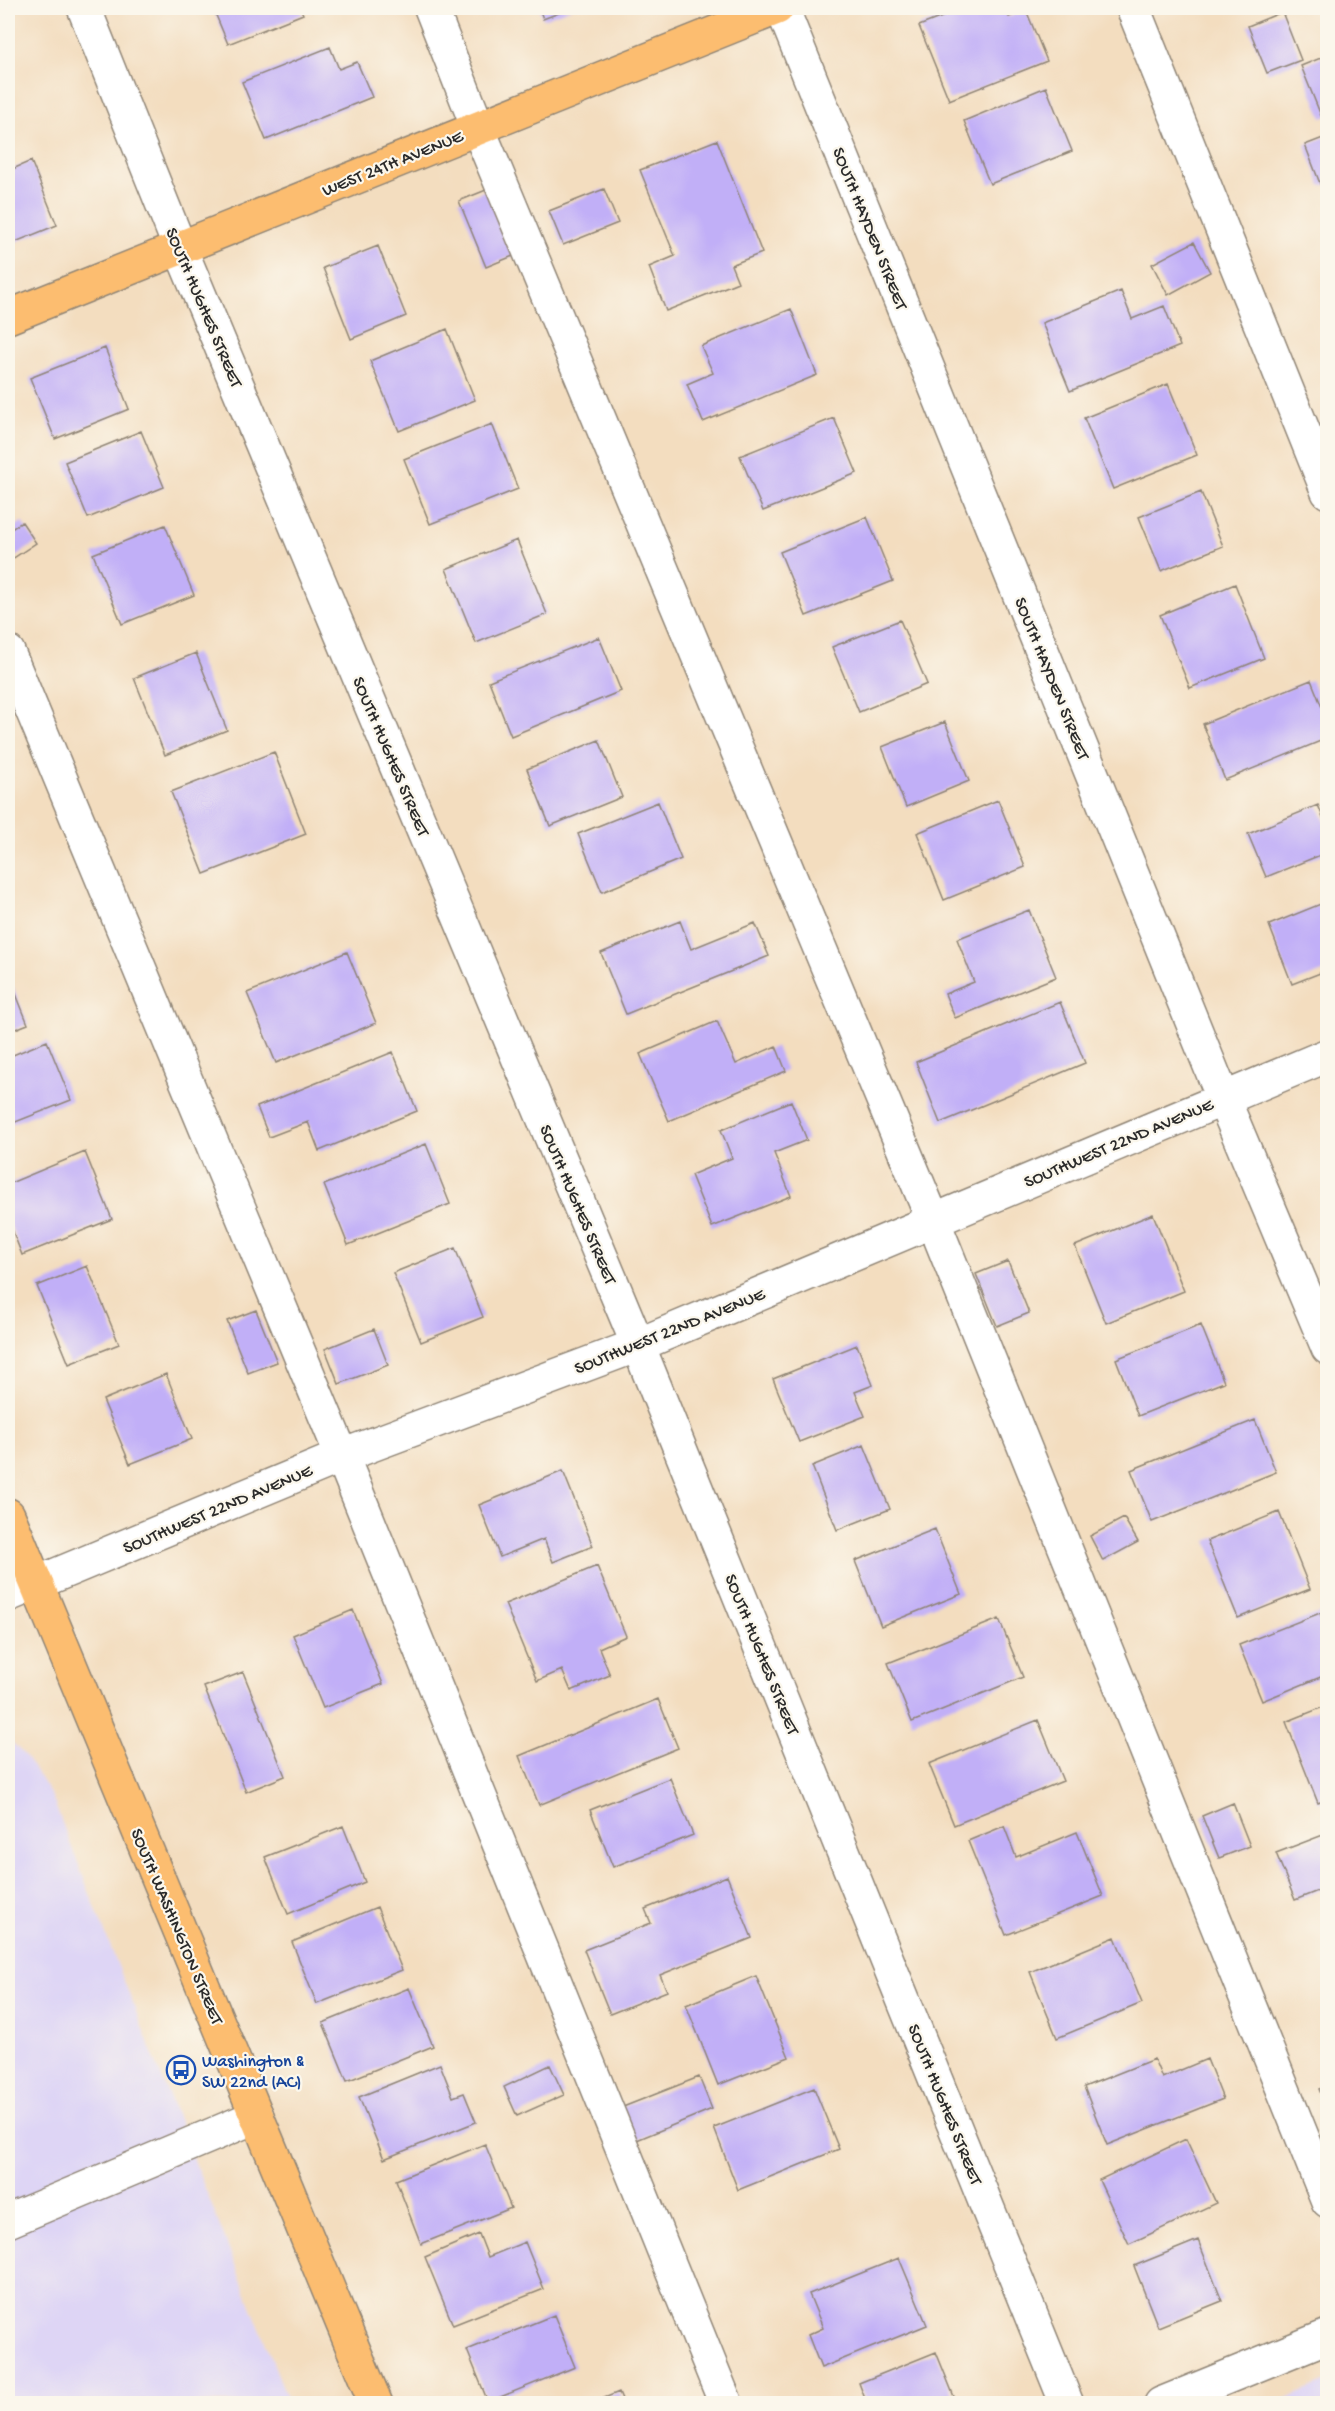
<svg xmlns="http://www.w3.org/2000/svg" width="1335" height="2411" font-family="'Gochi Hand',sans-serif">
	<rect width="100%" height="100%" fill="#fbf7ec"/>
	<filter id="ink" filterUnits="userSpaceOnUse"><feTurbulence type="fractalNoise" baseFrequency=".0167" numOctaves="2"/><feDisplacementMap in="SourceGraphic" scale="12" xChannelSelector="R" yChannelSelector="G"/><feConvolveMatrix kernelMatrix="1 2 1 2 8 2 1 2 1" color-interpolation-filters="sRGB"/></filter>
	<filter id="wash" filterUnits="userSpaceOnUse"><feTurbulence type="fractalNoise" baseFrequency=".008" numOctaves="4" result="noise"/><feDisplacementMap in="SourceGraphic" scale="24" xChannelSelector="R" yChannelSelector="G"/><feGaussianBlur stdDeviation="1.35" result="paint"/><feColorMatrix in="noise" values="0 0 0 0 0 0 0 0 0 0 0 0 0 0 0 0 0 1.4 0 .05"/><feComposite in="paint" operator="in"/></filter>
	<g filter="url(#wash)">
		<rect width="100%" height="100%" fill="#f3ddbf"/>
		<path fill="#ded5f5" d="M8,1738L27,1758L52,1797L289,2403H8Z
			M1327,2382V2403H1275Z"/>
		<g id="blocks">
			<path fill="#c1aff7" d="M213,8H300L303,14L228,44Z
				M539,8H572L543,19Z
				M965,8H1005L1009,17L1026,10L1047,61L949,100L919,26Z
				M1282,12L1301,60L1267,73L1248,26Z
				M330,47L339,69L357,62L372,97L266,140L242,82Z
				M1328,55V116L1322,118L1301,66Z
				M1046,87L1072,151L990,184L964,121Z
				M1328,136V184L1321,186L1305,145Z
				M717,140L762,253L731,265L738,282L666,311L649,267L675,256L640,170Z
				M31,161L57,225L8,245V171Z
				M496,186L523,252L486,267L459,201Z
				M604,189L618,223L563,245L549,211Z
				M1194,242L1210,272L1168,295L1152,264Z
				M378,246L406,316L351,339L323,268Z
				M1121,291L1132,319L1164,306L1180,346L1070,391L1042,323Z
				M791,309L817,375L703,422L687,384L713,373L701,346Z
				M447,329L475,400L399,431L370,361Z
				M105,348L129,409L55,439L30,378Z
				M1168,384L1197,455L1113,489L1084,418Z
				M834,418L857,473L763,511L740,456Z
				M492,424L518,489L430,524L404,459Z
				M141,431L164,487L88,518L65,462Z
				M1201,492L1223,546L1161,571L1139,517Z
				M867,517L893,581L806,616L780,552Z
				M22,522L36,543L9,561L8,558V531Z
				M165,525L194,595L122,624L93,554Z
				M517,540L547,614L476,643L446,569Z
				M1235,584L1264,658L1190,688L1160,615Z
				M900,620L927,684L859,712L832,647Z
				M599,637L621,691L511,736L489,681Z
				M196,653L227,730L165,755L134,678Z
				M1311,680L1328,722V738L1225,780L1203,724Z
				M945,722L969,781L906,807L882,747Z
				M599,740L622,797L550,826L527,769Z
				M274,752L306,834L204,874L171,792Z
				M998,800L1025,867L944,900L917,833Z
				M658,802L681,859L602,892L578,834Z
				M1318,805L1328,829V852L1266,877L1248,834Z
				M1328,901V970L1292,984L1269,925Z
				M1029,910L1056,977L955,1018L945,994L974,982L957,939Z
				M680,921L691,949L755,923L769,956L626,1014L601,953Z
				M347,952L376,1023L276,1063L247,993Z
				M8,974L28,1024L8,1032Z
				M1060,1002L1085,1063L940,1123L916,1062Z
				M717,1021L736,1064L776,1046L786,1071L669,1121L640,1054Z
				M47,1041L71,1100L8,1125V1057Z
				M393,1052L417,1111L319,1151L308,1122L269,1137L257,1107Z
				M791,1101L807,1140L774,1153L791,1196L712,1227L691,1175L732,1158L721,1130Z
				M426,1144L450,1204L348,1245L324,1185Z
				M85,1152L112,1219L22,1255L8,1219V1184Z
				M1153,1214L1184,1291L1106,1323L1075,1246Z
				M455,1248L483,1317L421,1342L393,1273Z
				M1008,1261L1029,1313L997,1326L976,1274Z
				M87,1266L119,1344L69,1364L37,1286Z
				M256,1310L277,1362L248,1373L227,1321Z
				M1201,1325L1224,1382L1138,1416L1116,1359Z
				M374,1329L388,1365L339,1384L325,1349Z
				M857,1345L873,1385L855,1392L865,1416L799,1442L773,1379Z
				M166,1374L192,1439L130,1464L103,1400Z
				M1255,1420L1276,1472L1152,1522L1131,1470Z
				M864,1445L890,1509L837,1530L812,1466Z
				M563,1471L593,1546L553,1562L544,1539L500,1557L479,1505Z
				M1279,1512L1310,1589L1238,1618L1207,1541Z
				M1124,1518L1138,1542L1103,1561L1090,1536Z
				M935,1529L961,1594L881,1626L855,1561Z
				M597,1566L626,1636L599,1648L610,1675L571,1691L562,1670L537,1681L505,1604Z
				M353,1610L383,1684L323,1708L293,1635Z
				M1320,1613L1328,1631V1674L1262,1701L1239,1645Z
				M999,1619L1023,1677L912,1722L888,1663Z
				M243,1672L285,1776L246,1792L204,1687Z
				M658,1699L678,1748L539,1805L519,1756Z
				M1328,1705V1799L1318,1803L1286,1722Z
				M1038,1720L1063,1781L954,1825L929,1764Z
				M670,1778L693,1835L613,1867L590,1810Z
				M1233,1803L1250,1846L1219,1858L1202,1816Z
				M343,1826L365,1882L288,1914L265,1857Z
				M1004,1826L1016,1857L1077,1832L1103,1896L1006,1935L968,1841Z
				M1328,1833V1887L1295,1900L1276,1853Z
				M727,1876L752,1938L660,1975L667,1991L610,2014L584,1950L651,1923L645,1909Z
				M377,1907L402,1970L317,2004L292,1942Z
				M1115,1937L1142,2003L1057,2038L1030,1972Z
				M756,1976L789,2057L718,2085L686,2005Z
				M409,1988L433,2046L347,2081L323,2023Z
				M1154,2059L1162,2078L1207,2059L1223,2099L1107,2145L1084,2087Z
				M440,2064L453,2097L464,2093L476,2122L384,2159L359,2097Z
				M550,2065L564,2095L517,2116L504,2087Z
				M699,2077L712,2109L632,2142L618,2109Z
				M1328,2086V2109H1327L1319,2089Z
				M814,2088L839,2149L738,2190L714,2128Z
				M1186,2139L1216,2203L1129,2244L1099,2180Z
				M485,2144L511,2208L421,2244L396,2180Z
				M479,2234L488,2257L525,2242L544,2289L453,2325L425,2257Z
				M1198,2240L1222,2301L1158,2327L1134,2266Z
				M899,2258L927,2325L821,2368L808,2335L823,2328L809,2294Z
				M554,2315L575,2367L488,2402L467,2350Z
				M936,2352L957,2404H867L859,2383Z
				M619,2392L624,2404H592V2403Z"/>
		</g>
	</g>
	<g filter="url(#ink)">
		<use href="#blocks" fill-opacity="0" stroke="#8f8475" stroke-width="1.5"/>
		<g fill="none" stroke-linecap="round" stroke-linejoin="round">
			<g stroke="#8f8475" stroke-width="36">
				<path id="minor" d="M84,8L180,248L638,1345L1067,2404
					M431,8L478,128L933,1220L1328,2201
					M782,8L1223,1098L1328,1348
					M1133,8L1328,492
					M8,652L342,1456L726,2404
					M8,1595L342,1456L638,1345L1328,1055
					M8,2221L257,2116
					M1161,2404L1328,2336"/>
			</g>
			<g stroke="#8f8475" stroke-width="36">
				<path id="major" d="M8,317L777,8
					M8,1515L376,2404"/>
			</g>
			<use href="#minor" stroke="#fff" stroke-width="33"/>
			<use href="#major" stroke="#fcbd6f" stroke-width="33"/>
		</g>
	</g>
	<defs>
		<g id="bus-ring" transform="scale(1.5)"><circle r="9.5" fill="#fbf7ec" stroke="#1a4fb4" stroke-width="1.5"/><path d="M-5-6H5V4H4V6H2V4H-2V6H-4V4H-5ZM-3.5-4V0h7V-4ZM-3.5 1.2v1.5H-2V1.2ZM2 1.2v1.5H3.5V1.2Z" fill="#1a4fb4"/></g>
	</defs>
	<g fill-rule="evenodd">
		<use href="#bus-ring" x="181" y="2070"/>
	</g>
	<g text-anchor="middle" stroke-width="4.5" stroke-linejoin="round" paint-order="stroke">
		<g font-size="18" fill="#2b2b2b" stroke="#fbf7ec">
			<text transform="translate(392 162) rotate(-22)" y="6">WEST 24TH AVENUE</text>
			<text transform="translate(871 228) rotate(68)" y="6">SOUTH HAYDEN STREET</text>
			<text transform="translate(205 307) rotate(67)" y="6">SOUTH HUGHES STREET</text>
			<text transform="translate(1053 678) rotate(68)" y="6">SOUTH HAYDEN STREET</text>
			<text transform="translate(392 756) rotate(67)" y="6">SOUTH HUGHES STREET</text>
			<text transform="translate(1118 1142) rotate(-23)" y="6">SOUTHWEST 22ND AVENUE</text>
			<text transform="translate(579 1204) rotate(67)" y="6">SOUTH HUGHES STREET</text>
			<text transform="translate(669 1330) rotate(-22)" y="6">SOUTHWEST 22ND AVENUE</text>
			<text transform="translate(217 1508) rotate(-23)" y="6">SOUTHWEST 22ND AVENUE</text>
			<text transform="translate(763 1654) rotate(68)" y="6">SOUTH HUGHES STREET</text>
			<text transform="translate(178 1926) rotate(67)" y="6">SOUTH WASHINGTON STREET</text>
			<text transform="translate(946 2104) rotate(68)" y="6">SOUTH HUGHES STREET</text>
		</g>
		<g font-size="18" fill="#164399" stroke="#fbf7ec" text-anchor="start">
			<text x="202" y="2066">Washington &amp;<tspan x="202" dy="21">SW 22nd (AC)</tspan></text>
		</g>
	</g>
	<rect width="1335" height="2411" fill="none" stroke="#fbf7ec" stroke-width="30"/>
</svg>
